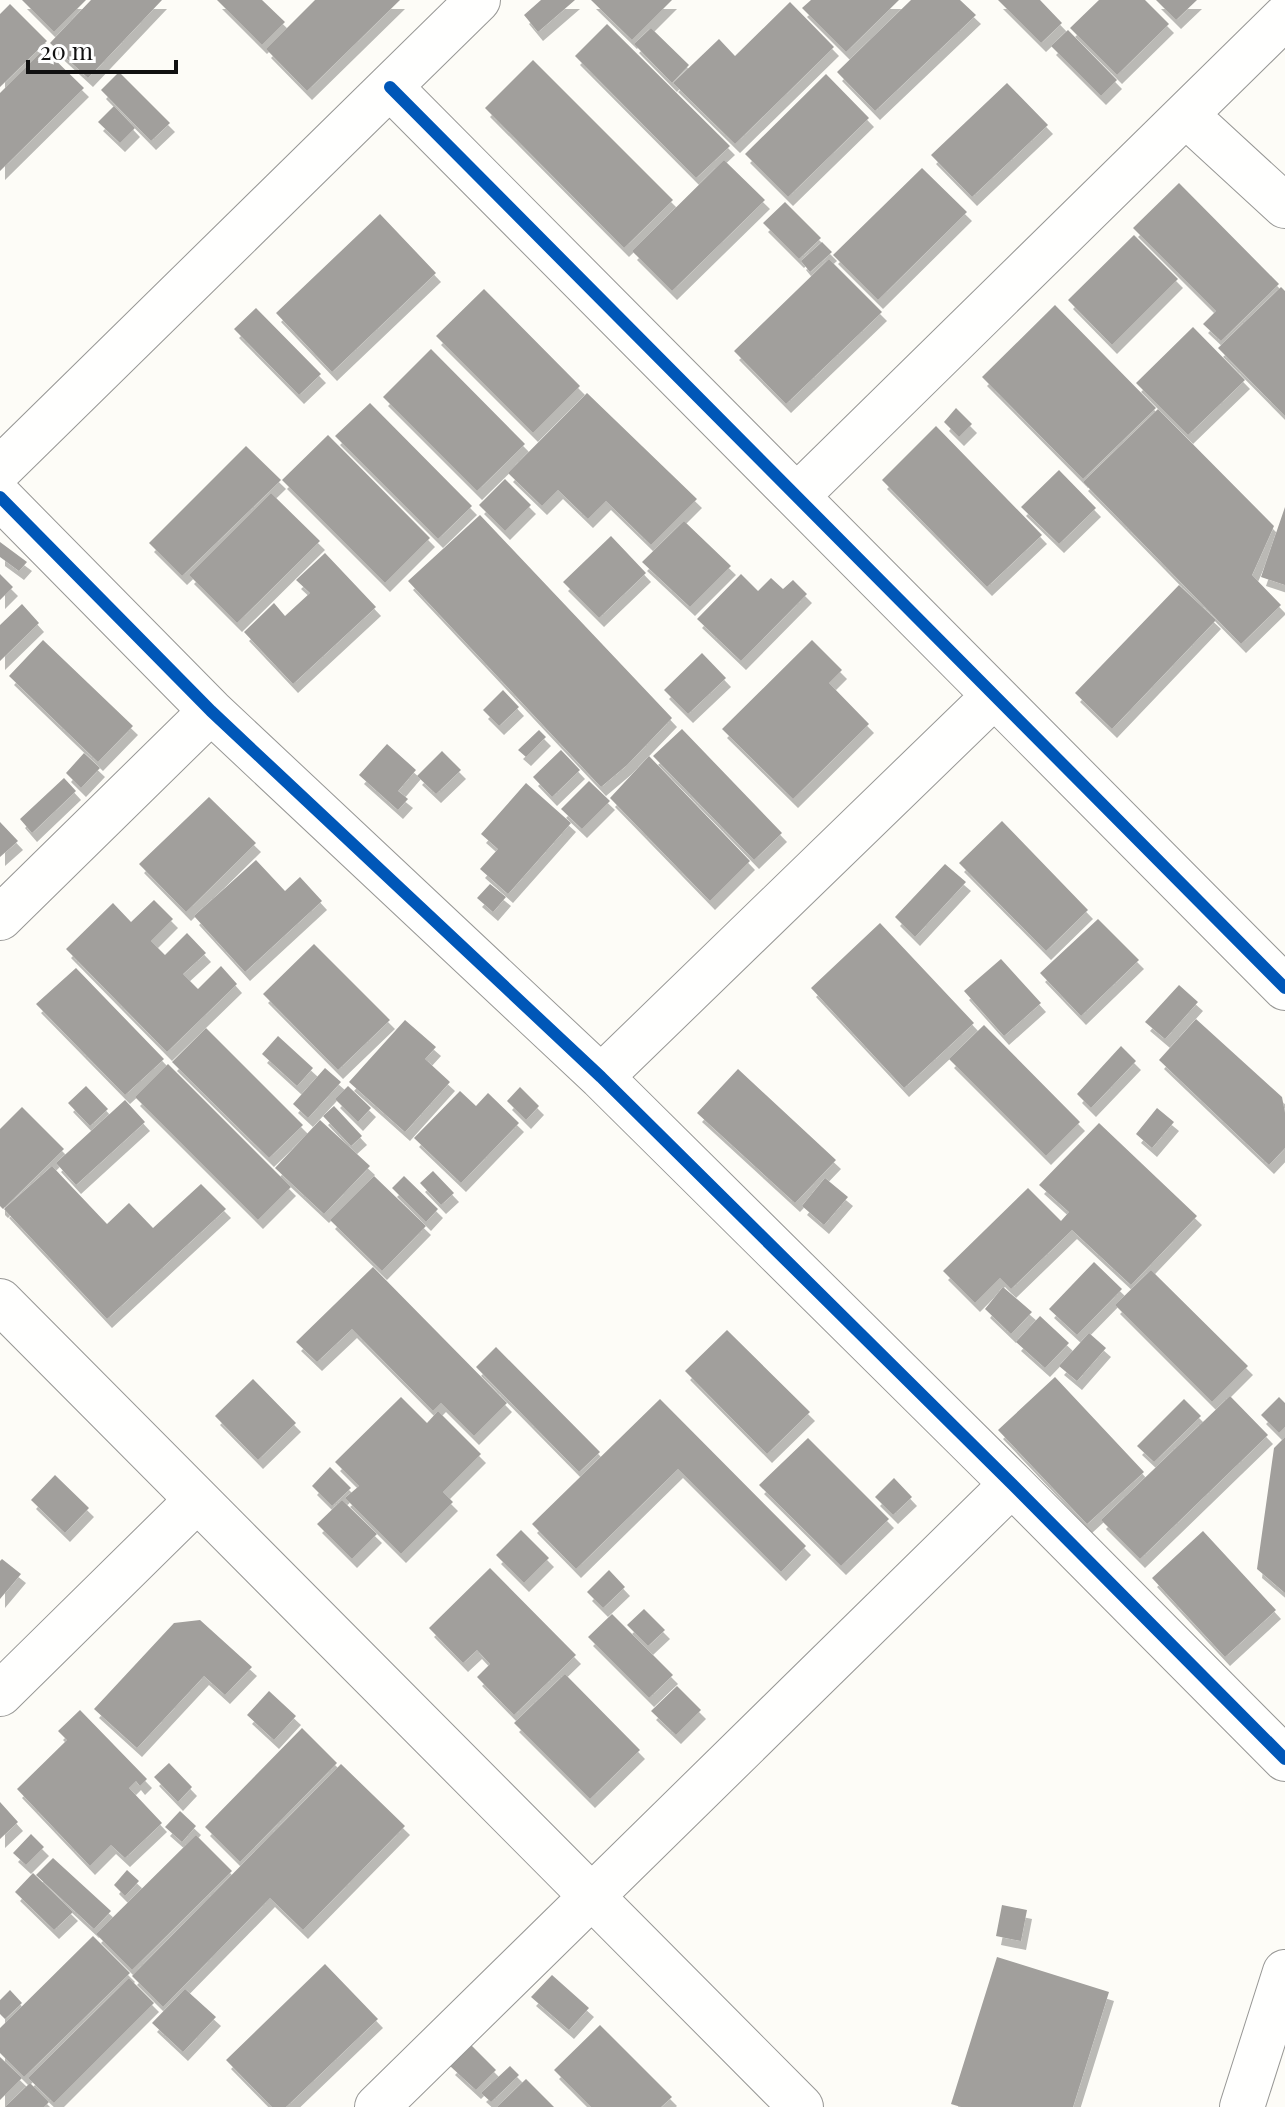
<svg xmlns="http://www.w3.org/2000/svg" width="1285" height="2107" font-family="'Playfair Display',serif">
	<defs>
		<filter id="shadow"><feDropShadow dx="5" dy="9" stdDeviation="0" flood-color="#0004"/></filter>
	</defs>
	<rect width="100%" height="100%" fill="#fdfcf7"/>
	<path fill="#a19f9c" filter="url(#shadow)" d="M22,0H86L54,32Z
		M91,0H162L88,78L50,43Z
		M217,0H262L285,22L262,45Z
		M315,0H400L307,91L266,49Z
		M541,0H575L538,32L524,15Z
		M591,0H672L632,40Z
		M811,0H899L846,52L802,8Z
		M911,0H960L976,15L875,111L837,72Z
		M998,0H1040L1062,23L1041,43Z
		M1099,0H1145L1169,24L1117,75L1070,28Z
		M1156,0H1197L1176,20Z
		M790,2L834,47L735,144L673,83L719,39L735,56Z
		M10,4L47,41L0,87V14Z
		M607,24L730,146L696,178L575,56Z
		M651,28L689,65L672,83L634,44Z
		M1068,30L1117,80L1101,96L1051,46Z
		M44,49L84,88L0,171V93Z
		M533,60L673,200L624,248L485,108Z
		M119,72L170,123L151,141L101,90Z
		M826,74L869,118L788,197L745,154Z
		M1007,83L1048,125L972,197L931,155Z
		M114,106L135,128L120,143L98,122Z
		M724,160L765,200L672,291L632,251Z
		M922,168L967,212L878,300L833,255Z
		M1179,183L1279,284L1221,341L1203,324L1216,311L1133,228Z
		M785,202L821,238L799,259L763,223Z
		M380,214L436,273L332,372L276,313Z
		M1134,235L1178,279L1112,345L1068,300Z
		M822,242L832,252L810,272L801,261Z
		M829,259L882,312L786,404L734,351Z
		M1281,287L1285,291V416L1218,348Z
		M484,289L580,386L533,433L436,336Z
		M1055,305L1156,408L1083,479L982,377Z
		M256,308L321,374L299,395L234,329Z
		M1193,327L1245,380L1188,435L1136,383Z
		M431,349L525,444L477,491L383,397Z
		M587,393L697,499L651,545L606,501L588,519L558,490L542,506L508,473Z
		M370,403L472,506L438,539L335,436Z
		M956,408L972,424L959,437L944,422Z
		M1158,409L1274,526L1252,575L1281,605L1241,644L1083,482Z
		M936,426L1042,535L987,587L882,480Z
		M328,435L430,538L385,583L282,480Z
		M246,446L281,480L182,576L149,543Z
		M1059,470L1096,508L1059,544L1021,507Z
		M505,479L531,505L505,531L479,505Z
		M271,493L320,541L237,623L189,575Z
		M1285,507V585L1261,577Z
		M480,515L672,718L627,765L601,787L408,581Z
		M684,521L731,566L690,607L642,562Z
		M611,536L646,573L599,618L563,582Z
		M0,542L27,562L19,571L0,557Z
		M325,553L376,607L293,684L244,632L274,603L285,616L310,593L296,580Z
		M0,574L13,587L0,600Z
		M741,574L758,591L771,578L783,589L793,580L807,594L741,661L697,619Z
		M1179,585L1216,620L1112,729L1075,693Z
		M22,604L39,623L0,661V625Z
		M43,640L133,726L98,762L9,676Z
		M812,640L842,670L829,683L869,724L793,799L722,729Z
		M702,653L726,678L688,714L664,690Z
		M503,690L519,707L499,726L483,710Z
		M682,729L782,833L754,860L653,756Z
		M539,730L546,737L526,757L518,750Z
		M387,744L416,770L398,791L408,799L398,810L359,775Z
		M561,750L580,770L552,797L533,777Z
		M442,751L461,770L436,794L417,776Z
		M84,753L100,768L81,788L66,773Z
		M649,756L750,861L710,901L610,798Z
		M64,778L76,791L32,833L20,819Z
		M589,781L610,801L582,829L561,809Z
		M526,783L571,823L508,894L480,869L498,849L481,834Z
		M209,797L256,843L186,912L139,864Z
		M1002,821L1088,910L1046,951L959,863Z
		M0,822L18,841L0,857Z
		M256,860L285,891L300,877L322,901L245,972L194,916Z
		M945,864L966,882L915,937L895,917Z
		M490,884L506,897L493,912L477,898Z
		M154,900L173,919L151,941L165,955L187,933L206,953L183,974L198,989L221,966L237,984L167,1052L66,949L113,903L131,922Z
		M1098,919L1139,960L1081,1016L1040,973Z
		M880,923L974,1023L904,1088L811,988Z
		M314,944L390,1020L338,1070L263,994Z
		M1001,959L1041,1003L1004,1036L964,991Z
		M76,968L164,1059L125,1095L36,1004Z
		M1179,985L1198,1002L1165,1039L1145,1022Z
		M1196,1019L1282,1097L1285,1113V1148L1269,1165L1159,1060Z
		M405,1020L436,1047L425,1059L450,1082L405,1132L349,1082Z
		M984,1025L1080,1122L1046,1156L949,1059Z
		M206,1028L303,1125L269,1158L172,1062Z
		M278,1036L313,1068L297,1086L262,1054Z
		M1121,1046L1136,1061L1091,1108L1077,1094Z
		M168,1064L291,1187L258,1220L135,1097Z
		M325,1068L341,1082L308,1118L293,1104Z
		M738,1069L836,1160L795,1203L697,1113Z
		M86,1086L108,1109L90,1126L68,1103Z
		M348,1086L371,1108L358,1122L335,1099Z
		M520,1087L539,1106L526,1120L507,1101Z
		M460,1091L476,1106L488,1093L519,1123L461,1183L414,1138Z
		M125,1100L145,1122L76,1185L56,1163Z
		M334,1106L362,1136L351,1146L323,1116Z
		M22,1107L64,1149L3,1209L0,1206V1129Z
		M1157,1108L1174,1122L1152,1148L1136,1134Z
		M320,1120L370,1166L324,1214L275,1168Z
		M1099,1123L1197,1216L1131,1285L1072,1230L1011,1289L1000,1278L975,1303L943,1271L1028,1188L1061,1221L1069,1212L1039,1185Z
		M52,1166L107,1224L129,1203L153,1228L201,1184L226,1209L107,1319L4,1209Z
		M433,1171L454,1193L441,1205L420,1183Z
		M374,1176L426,1226L382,1271L330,1220Z
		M404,1176L438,1209L426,1222L392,1188Z
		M825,1178L848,1197L824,1225L802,1206Z
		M1094,1262L1122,1289L1077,1335L1049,1309Z
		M373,1267L507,1403L474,1436L441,1403L433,1411L352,1329L317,1362L296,1342Z
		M1151,1270L1248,1366L1212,1402L1115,1305Z
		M1003,1287L1032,1312L1011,1334L985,1309Z
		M1040,1316L1069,1343L1045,1368L1016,1342Z
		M727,1330L810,1412L767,1454L685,1371Z
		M1089,1333L1106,1348L1077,1381L1059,1366Z
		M496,1347L600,1452L579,1472L476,1367Z
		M1055,1377L1144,1472L1087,1524L998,1430Z
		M253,1379L296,1423L258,1460L215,1416Z
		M1230,1396L1268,1435L1140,1559L1101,1520Z
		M401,1397L427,1423L438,1411L481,1454L443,1492L453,1502L401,1554L345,1498L359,1486L335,1462Z
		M1279,1397L1285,1403V1427L1279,1433L1261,1415Z
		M660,1399L806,1546L781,1572L678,1469L576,1569L532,1524Z
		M1184,1399L1201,1416L1154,1462L1137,1446Z
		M1285,1437V1593L1257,1569L1274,1448Z
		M808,1438L889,1519L841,1566L759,1485Z
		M330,1467L351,1488L332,1506L312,1486Z
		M55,1475L89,1508L65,1533L31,1500Z
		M894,1478L912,1497L893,1515L875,1497Z
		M342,1500L377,1534L352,1559L317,1524Z
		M521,1530L549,1558L524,1583L496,1555Z
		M1203,1531L1276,1610L1225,1657L1152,1578Z
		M2,1559L21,1574L0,1599V1561Z
		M490,1568L576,1655L514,1715L477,1677L490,1664L477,1650L463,1663L429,1628Z
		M609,1570L625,1587L603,1608L587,1592Z
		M644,1609L665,1630L648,1646L627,1625Z
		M612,1614L673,1675L649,1698L588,1637Z
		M200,1620L252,1667L225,1695L204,1676L137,1748L94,1709L174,1623Z
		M565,1674L640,1750L590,1799L514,1723Z
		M677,1686L701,1710L676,1735L651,1711Z
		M269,1691L296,1716L274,1740L247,1715Z
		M80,1710L147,1779L140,1786L136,1781L129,1788L162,1823L125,1858L111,1845L90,1866L17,1789L67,1740L58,1731Z
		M302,1728L337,1763L240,1862L205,1827Z
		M169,1763L192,1787L178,1802L154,1777Z
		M341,1764L405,1826L303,1930L270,1898L163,2007L132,1976Z
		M0,1802L18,1822L0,1839Z
		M180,1811L196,1826L182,1842L165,1827Z
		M31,1834L44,1847L26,1865L13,1853Z
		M196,1835L232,1871L132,1970L96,1934Z
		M53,1858L111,1911L94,1929L36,1875Z
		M127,1870L139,1881L125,1896L114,1885Z
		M33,1873L73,1912L54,1930L15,1892Z
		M1002,1905L1027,1910L1021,1941L996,1936Z
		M93,1936L130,1973L24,2077L0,2053V2028Z
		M997,1957L1109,1992L1073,2107H961L951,2104Z
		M325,1964L378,2019L286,2107H272L226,2060Z
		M552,1975L589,2008L569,2030L531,1997Z
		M129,1978L154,2003L54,2103L28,2078Z
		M185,1989L216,2017L183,2052L152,2023Z
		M10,1990L22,2003L5,2019L0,2014V2000Z
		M600,2025L672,2097L661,2107H591L554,2070Z
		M471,2045L496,2070L476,2090L450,2066Z
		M0,2057L22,2078L0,2100Z
		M510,2066L519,2075L491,2102L481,2093Z
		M526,2079L554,2107H497Z
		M30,2083L49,2102L44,2107H5Z"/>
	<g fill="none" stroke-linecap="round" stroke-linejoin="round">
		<g stroke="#979795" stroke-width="46">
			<path id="minor" d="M390,87L1285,988
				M1186,115L1285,206
				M0,469L478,0
				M797,496L1285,17
				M0,497L211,711L601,1077L1012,1484L1285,1759
				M0,918L211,711
				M601,1077L994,696
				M0,1301L801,2107
				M0,1694L197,1500
				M377,2107L1012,1484
				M1242,2107L1285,1972"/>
		</g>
		<use href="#minor" stroke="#fffffe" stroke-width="44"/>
		<g stroke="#fff" stroke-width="17">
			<path id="cycleway" d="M390,87L1285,988
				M0,497L211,711L601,1077L1012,1484L1285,1759"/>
		</g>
		<use href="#cycleway" stroke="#0057b8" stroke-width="12"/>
	</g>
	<path d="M28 60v12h148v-12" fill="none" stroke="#111111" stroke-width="4"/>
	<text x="40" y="60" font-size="24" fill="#111111" stroke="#ffffff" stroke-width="6" paint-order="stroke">20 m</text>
</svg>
